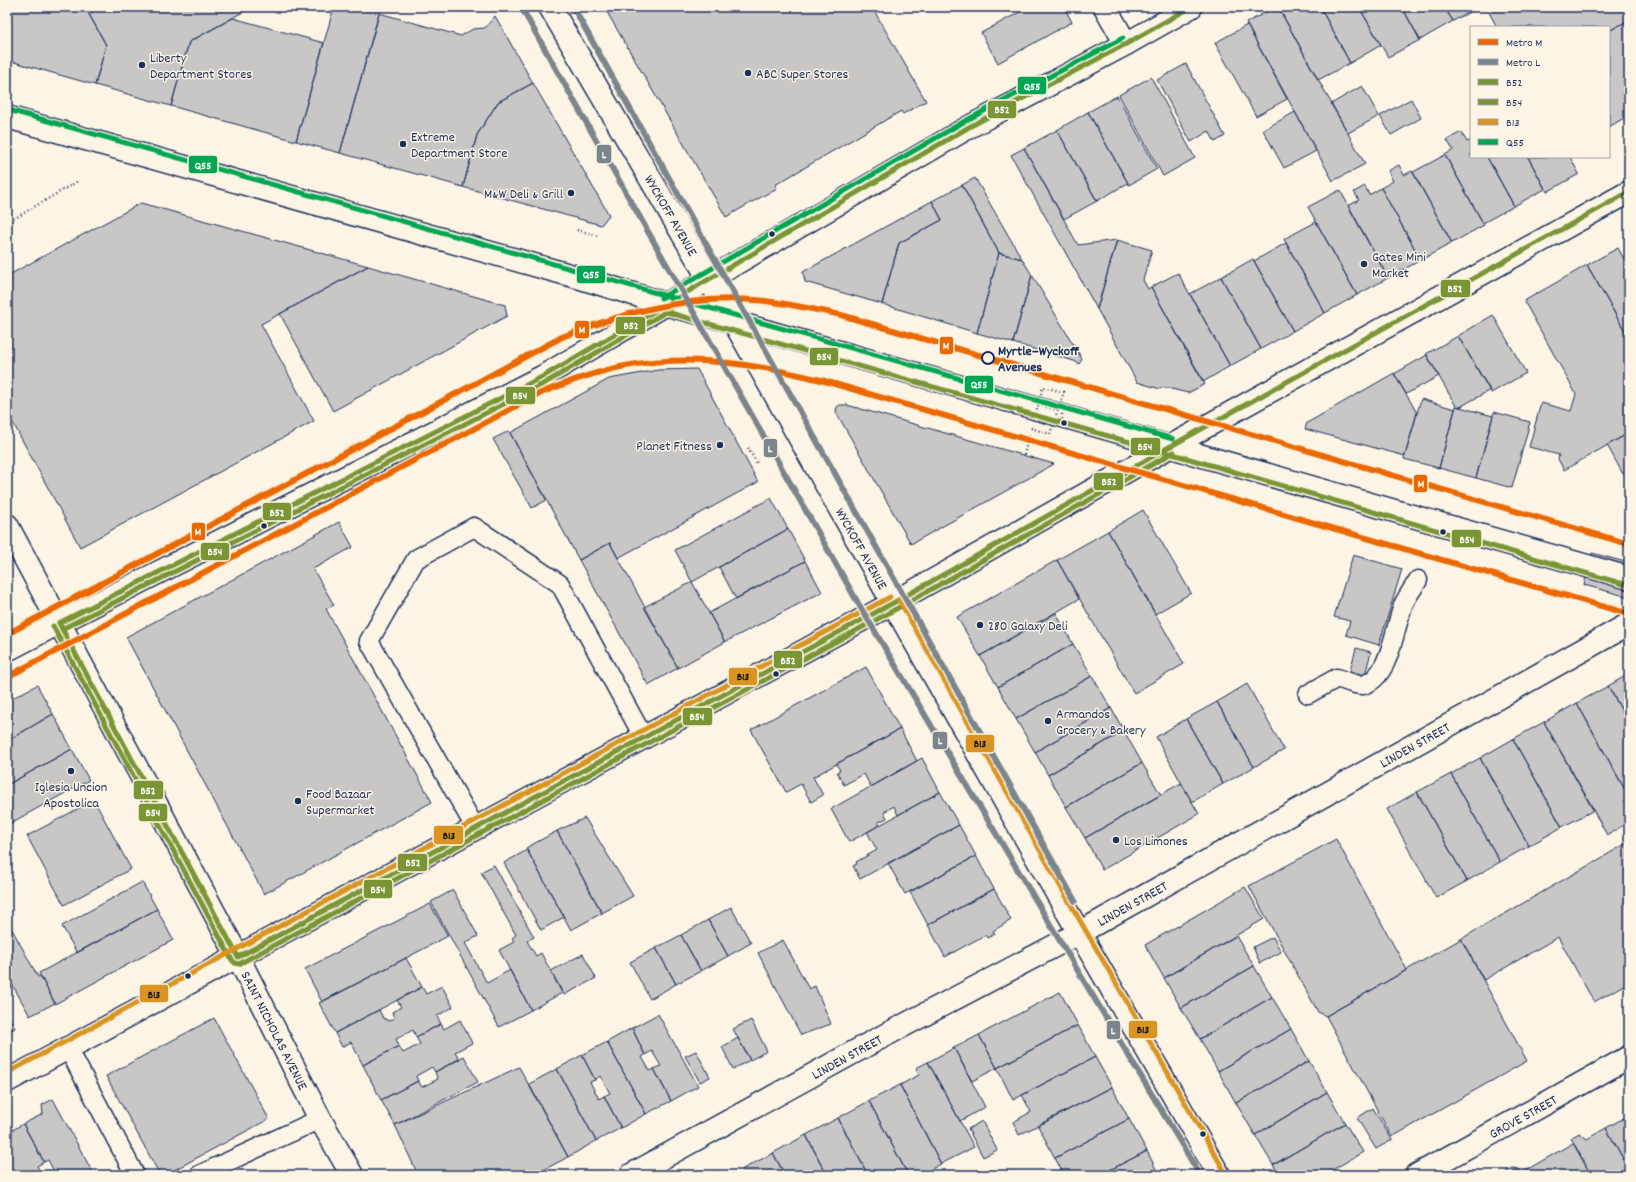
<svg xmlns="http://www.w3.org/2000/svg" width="1636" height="1182" font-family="Dekko,sans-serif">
	<rect width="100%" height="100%" fill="#fcf5e5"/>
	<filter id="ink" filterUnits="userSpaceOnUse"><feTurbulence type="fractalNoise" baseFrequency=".025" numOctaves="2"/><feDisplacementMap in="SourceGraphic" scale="8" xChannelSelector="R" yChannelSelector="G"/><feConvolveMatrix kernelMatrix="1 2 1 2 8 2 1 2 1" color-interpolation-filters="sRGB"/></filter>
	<g filter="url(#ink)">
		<path fill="#c8c7c6" stroke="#1b2f5e" d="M7,7H85L106,45L95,85L7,60Z
			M101,7H252L189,42L171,106L95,85L106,45L89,14Z
			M334,7H381L340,153L296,141Z
			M604,7H872L926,101L903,114L901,111L775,185L777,188L726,217Z
			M1029,7H1064L1072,22L998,63L981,33Z
			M1275,7H1278L1365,164L1333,181L1246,23Z
			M1285,7H1320L1350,63L1318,80L1280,10Z
			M1320,7H1359L1381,45L1350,63Z
			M1359,7H1402L1420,40L1388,57Z
			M1402,7H1444L1453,21L1420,40Z
			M1444,7H1479L1453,21Z
			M1486,7H1629V20L1609,31V27H1497Z
			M379,13L461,36L473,29L485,28L495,16L533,83L498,102L477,135L463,187L340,153Z
			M233,18L324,43L296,141L171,106L189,42Z
			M1629,20V115L1609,127V31Z
			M1247,25L1287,99L1256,116L1215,43Z
			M1186,64L1225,136L1215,142L1209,131L1191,142L1157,80Z
			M1151,77L1195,158L1163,176L1119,95Z
			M533,83L609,215L601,225L463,187L477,135L498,102Z
			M1362,86L1379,116L1348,133L1331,104Z
			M1117,96L1157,169L1129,185L1088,112Z
			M1411,99L1421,118L1391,135L1380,116Z
			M1088,112L1128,183L1097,201L1057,130Z
			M1295,112L1316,151L1284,168L1263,130Z
			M1057,130L1097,201L1064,219L1024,148Z
			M1461,132L1467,142L1471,140V157H1487L1514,206L1483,223L1445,155L1453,150L1447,140Z
			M1024,148L1078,245L1117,240L1097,309L1011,155Z
			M1445,155L1484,225L1452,243L1413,172Z
			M1487,157H1528L1545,189L1514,206Z
			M1528,157H1570L1579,174L1547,192Z
			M1399,165L1404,175L1412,171L1452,243L1421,260L1381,188L1393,181L1388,171Z
			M975,178L1022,259L999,253L962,185Z
			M962,185L999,253L977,333L882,304L899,243L942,220L932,201Z
			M1365,186L1369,195L1381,188L1421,260L1388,278L1348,206L1359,200L1354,192Z
			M1340,190L1388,278L1357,295L1308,207Z
			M932,201L942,220L899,243L882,304L805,282L803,272Z
			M141,203L368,266L261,324L314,421L80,547L7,412V276Z
			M1316,222L1357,295L1325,313L1284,239Z
			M1117,240L1152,250L1143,280L1148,289L1151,287L1205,384L1188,393L1163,387L1160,389L1137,382L1097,309Z
			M1286,243L1325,313L1293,331L1254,261Z
			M1618,248L1629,268V338L1587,265Z
			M999,253L1022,259L1032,275L1013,343L977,333Z
			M1253,259L1293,331L1261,349L1221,277Z
			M1587,265L1629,338V433L1564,470L1558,459L1559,455L1529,447L1541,403L1571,411L1576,394L1524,301Z
			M368,266L505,305L507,316L333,411L280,314Z
			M1178,273L1230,366L1203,382L1151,287Z
			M1032,275L1082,359L1079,364L1074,361L1013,343Z
			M1221,277L1261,349L1230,366L1190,294Z
			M1493,315L1526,373L1491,393L1458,336Z
			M1458,336L1490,390L1460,407L1456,406L1426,354Z
			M1427,355L1439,376L1406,394L1394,374Z
			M697,369L758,482L618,558L610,543L579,560L510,433L609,379L658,370Z
			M1394,373L1417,413L1405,456L1305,429L1307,423Z
			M1421,399L1455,409L1439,468L1404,459Z
			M840,405H847L1054,464L911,544L836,412L837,407Z
			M1456,406L1493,416L1476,478L1439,468Z
			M1494,412L1530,422L1512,488L1476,478Z
			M509,431L547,500L532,508L493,439Z
			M1629,433V470L1623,474L1607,445Z
			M771,498L788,529L692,582L675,550Z
			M1143,510L1191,593L1155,614L1108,531Z
			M339,522L353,547L313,569L334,605L326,609L432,802L264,894L126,637Z
			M788,529L805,561L736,599L719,567Z
			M1108,531L1184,664L1134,693L1057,560Z
			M610,543L678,668L648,685L579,560Z
			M1592,553L1629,563V597L1584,585Z
			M1353,555L1402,569L1379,645L1346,635L1350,621L1334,617Z
			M1057,560L1079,599L980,656L957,617Z
			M805,561L822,592L725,642L709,613Z
			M692,582L725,642L678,668L644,607Z
			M1056,613L1073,644L998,687L980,656Z
			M1073,644L1092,676L1016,719L998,687Z
			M1356,648L1371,652L1365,675L1350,671Z
			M866,667L900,729L813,777L823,795L811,802L801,784L786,792L751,730Z
			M1629,674V723L1608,686Z
			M1092,676L1111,708L1035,752L1016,719Z
			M1247,684L1284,750L1254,767L1217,702Z
			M37,685L53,714L7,741V701Z
			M1608,686L1629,723V797L1577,703Z
			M1217,702L1254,767L1223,784L1186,719Z
			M1577,703L1629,797V822L1607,835L1544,722Z
			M1111,708L1124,731L1048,775L1035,752Z
			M53,714L72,749L7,785V741Z
			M1186,719L1223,784L1192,802L1156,737Z
			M1544,722L1594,810L1562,827L1513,739Z
			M900,729L917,761L871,787L864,774L844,785L837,772L840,770L836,764Z
			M1124,731L1142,763L1066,807L1048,775Z
			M1513,739L1562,827L1529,846L1480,758Z
			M72,749L89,780L7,825V785Z
			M922,758L940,792L898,815L894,806L884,812L887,818L878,822L880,825L849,842L831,809Z
			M1480,758L1529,846L1500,862L1451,774Z
			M1142,763L1161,795L1085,838L1066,807Z
			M1451,774L1500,862L1467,881L1417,792Z
			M1181,783L1199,814L1102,870L1085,838Z
			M940,792L959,825L860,879L853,866L857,864L856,862L877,850L867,832Z
			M1417,792L1467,881L1436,898L1387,809Z
			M94,800L131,869L64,905L27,836Z
			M585,818L633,896L602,913L557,831Z
			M959,825L976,856L905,894L888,863Z
			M557,831L602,913L571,930L526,848Z
			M1336,839L1407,970L1326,1016L1318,1012L1249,886Z
			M1629,842V982L1594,1002L1558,937L1484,980L1461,939Z
			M527,850L564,917L541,930L504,863Z
			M976,856L994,889L928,925L910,892Z
			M494,865L534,937L527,941L536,956L541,953L562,993L531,1010L499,950L514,942L512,938L516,935L481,872Z
			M142,882L157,909L77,953L62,926Z
			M1245,887L1264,919L1164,978L1145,945Z
			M994,889L1011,920L993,931L995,934L987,938L985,935L945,957L928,925Z
			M453,890L478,936L465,943L487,983L510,970L531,1010L499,1027L431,902Z
			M430,904L448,936L322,1002L305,969Z
			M731,907L751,943L728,956L708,920Z
			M157,909L173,940L55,1004L39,973Z
			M7,920L38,977L40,976L55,1003L30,1016L7,975Z
			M708,920L728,956L701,971L681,935Z
			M681,935L701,971L676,984L656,948Z
			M1236,936L1254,966L1181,1008L1164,978Z
			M1273,937L1281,952L1260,963L1253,947Z
			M1461,939L1527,1061L1392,1137L1326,1016Z
			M783,940L809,989L815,986L831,1024L801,1035L758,953Z
			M656,948L676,984L650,999L630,962Z
			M583,954L596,978L564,995L551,971Z
			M406,958L422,987L335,1033L319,1003Z
			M1254,966L1272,997L1200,1039L1181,1008Z
			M442,986L453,1007L437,1016L441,1024L416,1037L413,1030L396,1039L399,1046L363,1065L351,1042L342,1047L335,1033L379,1010L383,1018L389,1021L394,1018L392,1012L401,1007L397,1000L422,987L426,994Z
			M1060,992L1078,1025L997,1068L979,1035Z
			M1272,997L1291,1029L1218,1071L1200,1039Z
			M7,1013L15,1028L7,1033Z
			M658,1014L698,1086L671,1101L654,1069L661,1066L652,1051L645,1055L632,1028Z
			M214,1018L269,1119L165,1175H160L106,1076Z
			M460,1020L472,1043L455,1052L460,1059L435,1072L432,1067L416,1076L418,1081L381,1100L363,1065L399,1046L403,1053L420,1044L416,1037L441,1024L444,1029Z
			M751,1020L767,1051L750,1060L733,1029Z
			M1078,1025L1095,1057L1013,1100L997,1068Z
			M632,1028L645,1055L642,1057L650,1071L654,1069L671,1101L646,1114L607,1042Z
			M1291,1029L1309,1061L1236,1103L1218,1071Z
			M979,1035L997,1068L972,1081L954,1048Z
			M738,1038L750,1060L733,1069L722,1047Z
			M607,1042L646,1114L621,1128L604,1096L610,1093L600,1076L595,1080L582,1055Z
			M954,1048L985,1107L960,1121L928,1062Z
			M696,1051L710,1077L700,1082L685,1056Z
			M582,1055L595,1080L590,1082L599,1099L604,1096L621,1128L596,1141L557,1069Z
			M464,1056L478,1082L395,1125L381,1100L418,1081L422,1087L438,1079L435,1072Z
			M1095,1057L1112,1087L1019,1135L1013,1122L1031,1112L1022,1095Z
			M1309,1061L1327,1092L1255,1135L1236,1103Z
			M928,1062L974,1147L941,1164L900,1085L919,1075L916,1068Z
			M519,1067L568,1157L534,1175H418L395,1125Z
			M557,1069L596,1141L568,1157L529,1084Z
			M900,1085L941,1164L920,1175H908L869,1101Z
			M1112,1087L1129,1119L1055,1158L1038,1126Z
			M1327,1092L1345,1123L1273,1165L1255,1135Z
			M53,1099L94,1175H56L48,1160L44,1162L23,1124L43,1114L42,1105Z
			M869,1101L908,1175H868L838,1118Z
			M1373,1108L1392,1140L1376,1149L1357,1118Z
			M1629,1115V1169L1606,1128Z
			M838,1118L868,1175H827L806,1135Z
			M1129,1119L1147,1151L1100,1175H1064L1055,1158Z
			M982,1121L997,1150L983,1157L968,1129Z
			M1345,1123L1363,1152L1324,1175H1279L1273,1165Z
			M23,1124L44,1162L37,1166L42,1175H7V1133Z
			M1606,1128L1629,1169V1175H1591L1571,1138L1579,1133L1587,1139Z
			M806,1135L827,1175H785L773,1153Z
			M1573,1143L1591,1175H1522L1521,1173Z
			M1147,1151L1159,1175H1100Z
			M773,1153L785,1175H743L741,1170Z
			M1513,1168L1519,1169L1522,1175H1506L1507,1171Z"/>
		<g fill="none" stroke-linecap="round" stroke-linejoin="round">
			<g stroke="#1b2f5e" stroke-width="21">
				<path id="service" d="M1308,694L1337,678C1344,680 1356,686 1363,685C1391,677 1394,627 1404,603C1408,595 1414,587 1418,580
					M476,829L369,641L416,559L474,527L560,584L644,738
					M68,1048L135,1175
					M199,1175L320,1119"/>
			</g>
			<g stroke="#1b2f5e" stroke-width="25">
				<g id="pedestrian">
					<path id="s1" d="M734,322L893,603"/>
				</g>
			</g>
			<g stroke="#1b2f5e" stroke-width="25">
				<g id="minor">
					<path id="s2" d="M550,7L734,322"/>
					<path d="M1105,7L1126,44"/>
					<path id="s3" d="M7,525L238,957L320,1119L352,1175"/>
					<path d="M893,603L1065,908L1219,1175"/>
					<path d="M7,650L59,623L542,377L969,127L1126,44L1191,7"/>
					<path d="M7,1081L893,603L1171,446L1629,192"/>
					<path id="s4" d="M631,1175L876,1040L1079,933L1629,624"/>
					<path id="s5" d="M1417,1175L1629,1057"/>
				</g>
			</g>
			<g stroke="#1b2f5e" stroke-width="25">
				<path id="primary" d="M7,117L584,279L679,308L734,322L1629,578"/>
			</g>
			<path stroke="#1b2f5e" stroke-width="2.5" stroke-dasharray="1 3" stroke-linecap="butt" d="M7,223L78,181
				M577,230L598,236
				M748,448L758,465
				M1024,455L1029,434"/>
			<use href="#service" stroke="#fcf5e5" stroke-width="18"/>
			<use href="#pedestrian" stroke="#fcf5e5" stroke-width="22"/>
			<use href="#minor" stroke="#fcf5e5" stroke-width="22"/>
			<use href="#primary" stroke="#fcf5e5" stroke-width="22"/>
			<path stroke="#1b2f5e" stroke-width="2.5" stroke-dasharray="1 3" stroke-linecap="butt" d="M1038,405L1061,411
				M1062,410V423
				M1031,428L1050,434L1064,392L1043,387L1033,423"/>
			<g stroke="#fcf5e5" stroke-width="8">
				<path id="bus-1" d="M59,623L542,377L969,127L1126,44L1191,7
					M59,623L238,957
					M238,957L893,603L1171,446L1629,192"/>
			</g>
			<g stroke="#fcf5e5" stroke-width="8">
				<path id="bus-2" d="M663,311L1169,453L1627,585
					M53,626L232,960L235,963L239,964L896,609L1174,452
					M62,629L545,383L669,310"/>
			</g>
			<g stroke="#fcf5e5" stroke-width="8">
				<path id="bus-3" d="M899,600L1071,905L1225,1172
					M7,1073L890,597"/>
			</g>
			<g stroke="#fcf5e5" stroke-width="8">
				<path id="bus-4" d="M9,110L1173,439
					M661,298L965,121L1123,38"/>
			</g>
			<use href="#bus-1" stroke="#799534" stroke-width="5"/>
			<use href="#bus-2" stroke="#799534" stroke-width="5"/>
			<use href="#bus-3" stroke="#d99424" stroke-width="5"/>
			<use href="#bus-4" stroke="#00a651" stroke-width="5"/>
			<g stroke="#fcf5e5" stroke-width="9">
				<path id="metro-1" d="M7,634L562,337C623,312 688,295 754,300C784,302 812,309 841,315L1629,544
					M7,677L541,393C570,381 600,370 631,365C695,354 759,365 821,380L1629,614"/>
			</g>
			<g stroke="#fcf5e5" stroke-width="9">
				<path id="metro-2" d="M521,7L858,603L1200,1175
					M573,7L1075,901"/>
			</g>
			<use href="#metro-1" stroke="#eb6800" stroke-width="6"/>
			<use href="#metro-2" stroke="#7c858c" stroke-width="6"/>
		</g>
	</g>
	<g fill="#1b2f5e" stroke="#fcf5e5" stroke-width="1.5">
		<circle cx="142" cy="65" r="4"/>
		<circle cx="748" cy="73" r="4"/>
		<circle cx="403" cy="144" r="4"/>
		<circle cx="571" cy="193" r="4"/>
		<circle cx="772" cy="234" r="3.5"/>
		<circle cx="1364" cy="264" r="4"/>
		<circle cx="1064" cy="423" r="3.5"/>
		<circle cx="720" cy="445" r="4"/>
		<circle cx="264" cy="526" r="3.5"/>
		<circle cx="1443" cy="532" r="3.5"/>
		<circle cx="980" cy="625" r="4"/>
		<circle cx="776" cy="674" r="3.5"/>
		<circle cx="1048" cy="721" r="4"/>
		<circle cx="71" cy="771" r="4"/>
		<circle cx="298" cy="801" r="4"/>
		<circle cx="1116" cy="840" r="4"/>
		<circle cx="188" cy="976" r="3.5"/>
		<circle cx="1203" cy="1134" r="3.5"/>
	</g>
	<circle fill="#fcf5e5" stroke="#1b2f5e" stroke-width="2" cx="988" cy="358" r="6"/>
	<g text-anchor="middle" stroke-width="3" stroke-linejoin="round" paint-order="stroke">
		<g font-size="14" fill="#1b2f5e" stroke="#fcf5e5" text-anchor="start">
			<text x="150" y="62">Liberty<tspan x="150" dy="16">Department Stores</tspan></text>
			<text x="756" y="78">ABC Super Stores</text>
			<text x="411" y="141">Extreme<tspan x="411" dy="16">Department Store</tspan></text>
			<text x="563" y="198" text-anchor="end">M&amp;W Deli &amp; Grill</text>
			<text x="1372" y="261">Gates Mini<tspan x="1372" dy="16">Market</tspan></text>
			<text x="712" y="450" text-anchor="end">Planet Fitness</text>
			<text x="988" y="630">280 Galaxy Deli</text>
			<text x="1056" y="718">Armandos<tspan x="1056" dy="16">Grocery &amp; Bakery</tspan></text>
			<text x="71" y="791" text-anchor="middle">Iglesia Uncion<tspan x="71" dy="16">Apostolica</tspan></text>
			<text x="306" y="798">Food Bazaar<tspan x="306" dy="16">Supermarket</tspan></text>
			<text x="1124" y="845">Los Limones</text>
		</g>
		<g font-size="14" fill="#1b2f5e" stroke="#fcf5e5">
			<text dy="5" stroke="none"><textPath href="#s2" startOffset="241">WYCKOFF AVENUE</textPath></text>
			<text dy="5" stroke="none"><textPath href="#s1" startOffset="260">WYCKOFF AVENUE</textPath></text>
			<text dy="5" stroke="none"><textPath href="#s4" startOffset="894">LINDEN STREET</textPath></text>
			<text dy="5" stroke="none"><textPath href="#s4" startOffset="570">LINDEN STREET</textPath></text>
			<text dy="5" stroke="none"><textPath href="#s3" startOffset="572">SAINT NICHOLAS AVENUE</textPath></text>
			<text dy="5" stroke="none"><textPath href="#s4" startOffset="246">LINDEN STREET</textPath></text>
			<text dy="5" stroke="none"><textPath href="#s5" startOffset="121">GROVE STREET</textPath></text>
		</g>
		<g font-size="14" font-weight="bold" fill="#1b2f5e" stroke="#fcf5e5" text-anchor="start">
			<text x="998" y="355">Myrtle–Wyckoff<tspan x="998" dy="16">Avenues</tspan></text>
		</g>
	</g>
	<g stroke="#fcf5e5" stroke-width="1.5">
		<rect x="1017" y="76" width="30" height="19" rx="4" fill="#00a651"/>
		<rect x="987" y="100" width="30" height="19" rx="4" fill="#799534"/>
		<rect x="596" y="144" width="16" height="20" rx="4" fill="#7c858c"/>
		<rect x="188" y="155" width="30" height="19" rx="4" fill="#00a651"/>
		<rect x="576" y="265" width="30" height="19" rx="4" fill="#00a651"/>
		<rect x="1440" y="279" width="31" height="19" rx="4" fill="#799534"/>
		<rect x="615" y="316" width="31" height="19" rx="4" fill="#799534"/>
		<rect x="574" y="320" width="16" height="19" rx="4" fill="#eb6800"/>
		<rect x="939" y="336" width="15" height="19" rx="4" fill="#eb6800"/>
		<rect x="809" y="347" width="30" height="19" rx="4" fill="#799534"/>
		<rect x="964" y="375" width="30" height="19" rx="4" fill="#00a651"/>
		<rect x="505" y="386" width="31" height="19" rx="4" fill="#799534"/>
		<rect x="1130" y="437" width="31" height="19" rx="4" fill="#799534"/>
		<rect x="763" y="438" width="15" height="20" rx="4" fill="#7c858c"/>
		<rect x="1093" y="472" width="31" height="19" rx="4" fill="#799534"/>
		<rect x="1413" y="474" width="15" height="19" rx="4" fill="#eb6800"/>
		<rect x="262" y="502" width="30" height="19" rx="4" fill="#799534"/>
		<rect x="191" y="522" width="15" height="19" rx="4" fill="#eb6800"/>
		<rect x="1451" y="529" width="31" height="19" rx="4" fill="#799534"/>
		<rect x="200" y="542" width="30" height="19" rx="4" fill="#799534"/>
		<rect x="773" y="650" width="30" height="19" rx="4" fill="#799534"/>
		<rect x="728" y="667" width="30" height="19" rx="4" fill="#d99424"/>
		<rect x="682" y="707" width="31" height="19" rx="4" fill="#799534"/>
		<rect x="932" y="731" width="16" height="19" rx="4" fill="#7c858c"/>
		<rect x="965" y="734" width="30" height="19" rx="4" fill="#d99424"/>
		<rect x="133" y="780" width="31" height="20" rx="4" fill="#799534"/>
		<rect x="138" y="803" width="30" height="19" rx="4" fill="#799534"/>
		<rect x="433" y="825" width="31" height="20" rx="4" fill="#d99424"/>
		<rect x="397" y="853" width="31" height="19" rx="4" fill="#799534"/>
		<rect x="363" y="879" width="30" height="20" rx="4" fill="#799534"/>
		<rect x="139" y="984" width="30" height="19" rx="4" fill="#d99424"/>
		<rect x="1128" y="1020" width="30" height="19" rx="4" fill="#d99424"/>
		<rect x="1106" y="1020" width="15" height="20" rx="4" fill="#7c858c"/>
	</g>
	<g font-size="11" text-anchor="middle" font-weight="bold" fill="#fff">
		<text x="1032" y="90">Q55</text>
		<text x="1002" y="113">B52</text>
		<text x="604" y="158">L</text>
		<text x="203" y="169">Q55</text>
		<text x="591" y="278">Q55</text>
		<text x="1455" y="292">B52</text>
		<text x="631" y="329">B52</text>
		<text x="582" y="333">M</text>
		<text x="946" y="349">M</text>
		<text x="824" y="360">B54</text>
		<text x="979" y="388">Q55</text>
		<text x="520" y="399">B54</text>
		<text x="1145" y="450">B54</text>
		<text x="770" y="452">L</text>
		<text x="1109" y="485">B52</text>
		<text x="1421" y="487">M</text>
		<text x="277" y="516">B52</text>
		<text x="198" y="535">M</text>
		<text x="1467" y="543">B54</text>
		<text x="215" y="555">B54</text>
		<text x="788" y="664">B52</text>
		<text x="697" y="720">B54</text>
		<text x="940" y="744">L</text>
		<text x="148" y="794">B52</text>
		<text x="153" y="816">B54</text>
		<text x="413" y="866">B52</text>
		<text x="378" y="893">B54</text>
		<text x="1113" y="1034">L</text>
	</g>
	<g font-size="11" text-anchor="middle" font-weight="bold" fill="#111">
		<text x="743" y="680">B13</text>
		<text x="980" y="747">B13</text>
		<text x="449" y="839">B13</text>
		<text x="154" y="998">B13</text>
		<text x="1143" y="1033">B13</text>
	</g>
	<rect width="1636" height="1182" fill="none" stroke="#fcf5e5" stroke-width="24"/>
	<rect x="12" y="12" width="1612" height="1158" fill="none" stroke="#1b2f5e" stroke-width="1.5" filter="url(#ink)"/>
	<rect x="1470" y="26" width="140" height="132" fill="#fcf5e5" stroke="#a2a6af"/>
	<rect x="1478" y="39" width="20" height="6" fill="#eb6800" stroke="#a2a6af"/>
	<text x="1506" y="46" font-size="12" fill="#1b2f5e">Metro M</text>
	<rect x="1478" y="59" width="20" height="6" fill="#7c858c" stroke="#a2a6af"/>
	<text x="1506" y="66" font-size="12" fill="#1b2f5e">Metro L</text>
	<rect x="1478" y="79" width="20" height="6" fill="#799534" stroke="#a2a6af"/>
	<text x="1506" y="86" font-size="12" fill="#1b2f5e">B52</text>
	<rect x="1478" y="99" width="20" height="6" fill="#799534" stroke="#a2a6af"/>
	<text x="1506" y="106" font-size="12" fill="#1b2f5e">B54</text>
	<rect x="1478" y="119" width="20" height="6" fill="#d99424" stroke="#a2a6af"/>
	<text x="1506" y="126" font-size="12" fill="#1b2f5e">B13</text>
	<rect x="1478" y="139" width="20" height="6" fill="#00a651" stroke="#a2a6af"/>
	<text x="1506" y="146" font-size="12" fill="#1b2f5e">Q55</text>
</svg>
